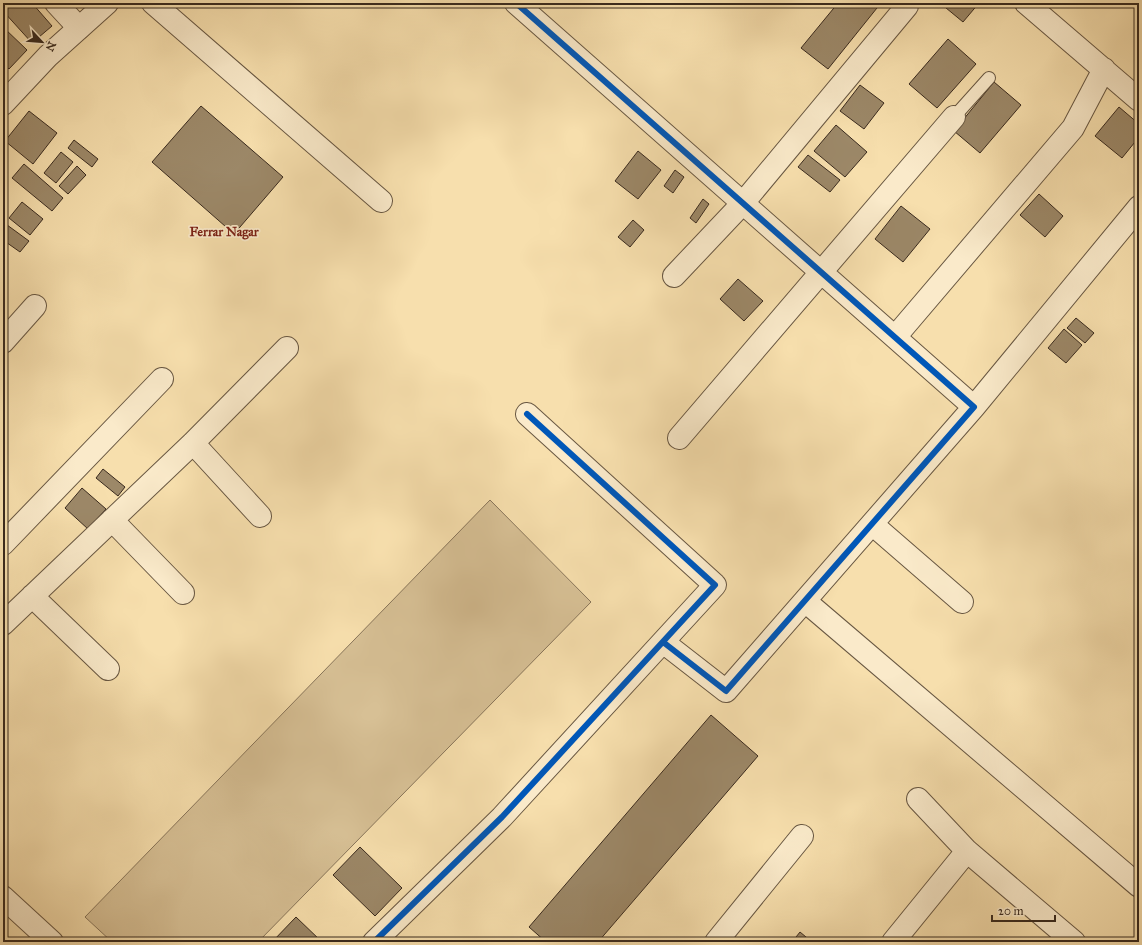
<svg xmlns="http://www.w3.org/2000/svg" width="1142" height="945" font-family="'IM FELL Great Primer',serif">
	<rect width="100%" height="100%" fill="#f7dfad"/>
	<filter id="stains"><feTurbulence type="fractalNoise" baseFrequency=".005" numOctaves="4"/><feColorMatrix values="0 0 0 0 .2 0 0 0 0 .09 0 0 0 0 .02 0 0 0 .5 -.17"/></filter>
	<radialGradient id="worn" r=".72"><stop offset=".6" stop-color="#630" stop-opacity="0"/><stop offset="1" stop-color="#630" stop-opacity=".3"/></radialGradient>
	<path fill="#d7c095" stroke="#88755a" d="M490,500L591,602L258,942H112L85,917Z"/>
	<path fill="#9c8868" stroke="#392a1e" d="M3,3H32L52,26L32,43L3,11Z
		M838,3H881L828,69L801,48Z
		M940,3H979L963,22Z
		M3,27L27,50L9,69L3,63Z
		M948,39L976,64L937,108L909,84Z
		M994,82L1021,105L980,153L954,131Z
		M860,85L884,103L864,129L840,111Z
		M201,106L283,177L234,234L152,162Z
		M1119,107L1139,124V137L1122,158L1095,136Z
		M29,111L57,133L33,164L5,141Z
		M836,125L867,152L845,177L814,151Z
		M74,140L98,159L92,167L68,148Z
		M638,151L661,170L638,199L615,181Z
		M61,152L73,162L56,183L44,173Z
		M808,155L840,180L830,192L798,167Z
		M24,164L63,198L52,211L12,178Z
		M77,166L86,175L68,194L59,186Z
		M675,170L684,177L673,193L664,186Z
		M1039,194L1063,216L1045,237L1020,215Z
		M703,199L709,204L696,223L690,218Z
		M22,202L43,219L30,235L9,218Z
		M901,206L930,229L903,262L875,239Z
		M633,220L644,230L630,247L618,237Z
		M3,222L29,241L20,252L3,240Z
		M738,279L763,301L744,321L720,299Z
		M1076,318L1094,333L1085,343L1067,328Z
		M1064,329L1082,345L1066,363L1048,348Z
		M103,469L125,487L118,496L96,478Z
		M82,488L106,509L88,529L65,508Z
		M711,715L758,756L598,942H546L529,927Z
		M360,847L402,888L375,916L333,875Z
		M296,917L322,942H272Z
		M800,932L812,942H792Z"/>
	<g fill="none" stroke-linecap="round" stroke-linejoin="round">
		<g stroke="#685742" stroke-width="14">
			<path id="service" d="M954,117L989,78"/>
		</g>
		<g stroke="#685742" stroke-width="24">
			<path id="minor" d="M56,3L79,28
				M153,3L381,201
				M516,3L974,407L726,691L663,642
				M1026,3L1139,100
				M674,276L743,203L907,6
				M895,337L1073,128L1104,69
				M3,342L35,306
				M974,407L1139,207
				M679,438L954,117
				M193,443L260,516
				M112,520L183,593
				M872,524L962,602
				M3,544L162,379
				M32,596L108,669
				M805,601L1139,886
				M3,624L193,443L287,348
				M918,799L967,851L1074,942
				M3,897L52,942
				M374,942L502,817L715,585L527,414
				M716,942L802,836
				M893,942L967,851"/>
		</g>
		<g stroke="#685742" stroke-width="24">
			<path id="tertiary" d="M3,104L48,56L107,3"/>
		</g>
		<use href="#service" stroke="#faeaca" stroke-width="12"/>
		<use href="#minor" stroke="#faeaca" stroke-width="22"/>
		<use href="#tertiary" stroke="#faeaca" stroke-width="22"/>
		<g stroke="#faeaca" stroke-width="8">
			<path id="cycleway" d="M516,3L974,407L726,691L663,642
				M374,942L502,817L715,585L527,414"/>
		</g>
		<use href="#cycleway" stroke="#0057b8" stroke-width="6"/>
	</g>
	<g text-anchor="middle" stroke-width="3.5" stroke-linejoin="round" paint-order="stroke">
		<g font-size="13" font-weight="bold" fill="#7a1f14" stroke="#faeaca">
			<text x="224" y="236">Ferrar Nagar</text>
		</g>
	</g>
	<rect width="1142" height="945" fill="none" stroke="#f7dfad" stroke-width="16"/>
	<rect x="4" y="4" width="1134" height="937" fill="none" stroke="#392a1e" stroke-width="2"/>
	<rect x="8" y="8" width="1126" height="929" fill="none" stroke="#392a1e"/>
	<g transform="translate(42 42) rotate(116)" stroke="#faeaca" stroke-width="3" paint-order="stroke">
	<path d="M0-3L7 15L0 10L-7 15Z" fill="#392a1e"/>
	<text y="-6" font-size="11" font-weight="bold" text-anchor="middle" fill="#392a1e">N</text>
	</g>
	<path d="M992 915v6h63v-6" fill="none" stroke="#392a1e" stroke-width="2"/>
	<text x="998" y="915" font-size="12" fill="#392a1e" stroke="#faeaca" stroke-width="3" paint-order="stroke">20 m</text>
	<rect width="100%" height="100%" filter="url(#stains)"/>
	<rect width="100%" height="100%" fill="url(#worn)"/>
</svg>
